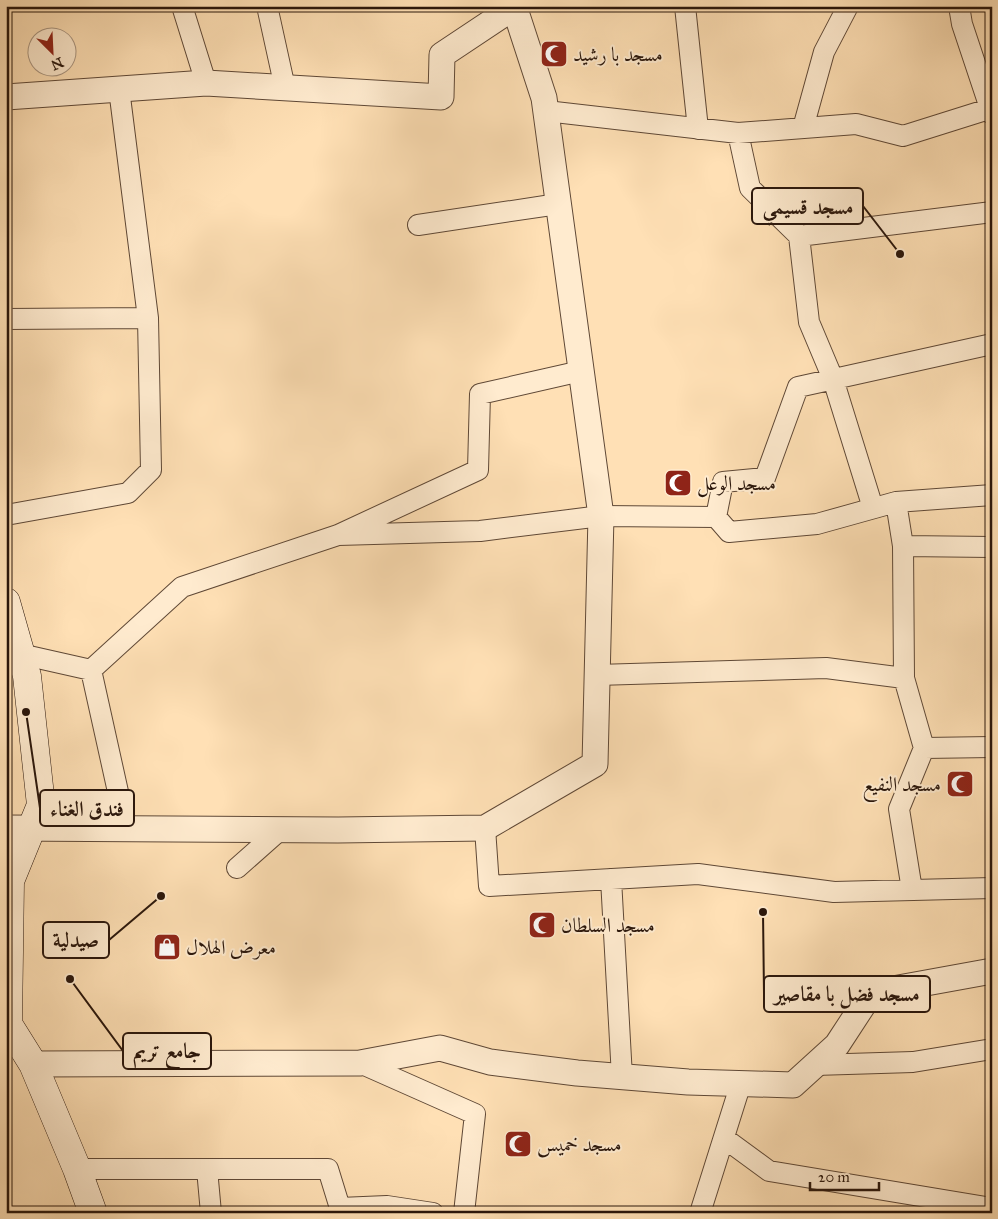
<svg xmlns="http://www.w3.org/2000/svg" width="998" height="1219" font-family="'IM FELL Great Primer',Amiri,serif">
	<rect width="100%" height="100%" fill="#ffe0b5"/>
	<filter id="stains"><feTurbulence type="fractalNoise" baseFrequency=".004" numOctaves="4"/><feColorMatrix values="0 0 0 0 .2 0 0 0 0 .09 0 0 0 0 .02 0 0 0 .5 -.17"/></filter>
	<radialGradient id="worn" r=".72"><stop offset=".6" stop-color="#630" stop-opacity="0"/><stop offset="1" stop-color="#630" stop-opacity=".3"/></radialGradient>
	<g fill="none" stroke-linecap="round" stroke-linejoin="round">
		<g stroke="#5f4836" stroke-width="22">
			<path id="minor" d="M182,6L206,83
				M267,6L285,88
				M685,6L698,129
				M959,6L962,24L992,114
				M546,111L738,133L856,124L903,136L992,108
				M803,128L824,52L848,6
				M738,133L750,188L799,236L992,212
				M418,225L558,204
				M799,236L809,322L833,379L873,508
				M6,319L148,318
				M896,502L903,546L992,547
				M6,515L128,493L151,470L148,318L119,89
				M716,517L729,532L817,524L896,502L992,495
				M338,535L480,531L601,516L716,517L723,482L765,478L798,387L992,344
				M903,546L904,678L924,748
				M20,654L91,670L126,828
				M91,670L182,587L338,535L478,470L480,394L581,371
				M597,675L826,668L904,678
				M485,828L489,886L698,874L834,892L992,888
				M237,868L281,829
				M611,879L622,1077
				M912,890L899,809L924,748L992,747
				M360,1063L475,1114L464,1213
				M815,1065L913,1062L992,1049
				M724,1138L769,1171L992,1208
				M77,1169H328L340,1208L387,1206L433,1213
				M207,1169L211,1213
				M700,1213L741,1083"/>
		</g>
		<g stroke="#5f4836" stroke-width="27">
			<path id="tertiary" d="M6,97L206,83L441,97L442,55L514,7
				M6,828L338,830L485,828L595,764L601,516L544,98L514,6
				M33,1064L360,1063L440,1048L490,1062L577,1073L688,1082L793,1085L837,1045L871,993L992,971"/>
		</g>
		<g stroke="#2a160b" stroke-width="29">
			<path id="secondary" d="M6,602L27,676L41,805L10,881L8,1024L33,1064L77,1169L93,1213"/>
		</g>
		<use href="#minor" stroke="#ffebcf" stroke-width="20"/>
		<use href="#tertiary" stroke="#ffebcf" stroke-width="25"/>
		<use href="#secondary" stroke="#ffebcf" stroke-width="28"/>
	</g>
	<defs>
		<g id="mosque-square" transform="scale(1.4375)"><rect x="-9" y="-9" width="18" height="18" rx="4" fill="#8f2418" stroke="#ffebcf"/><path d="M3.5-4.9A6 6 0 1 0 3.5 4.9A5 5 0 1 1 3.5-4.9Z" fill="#fff"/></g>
		<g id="shop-square" transform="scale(1.4375)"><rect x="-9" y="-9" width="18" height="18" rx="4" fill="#8f2418" stroke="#ffebcf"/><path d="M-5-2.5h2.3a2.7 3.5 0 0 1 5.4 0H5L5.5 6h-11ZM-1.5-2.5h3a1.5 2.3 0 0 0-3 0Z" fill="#fff"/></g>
	</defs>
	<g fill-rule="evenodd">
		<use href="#mosque-square" x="554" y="54"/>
		<use href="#mosque-square" x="678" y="483"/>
		<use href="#mosque-square" x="960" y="784"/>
		<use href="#mosque-square" x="542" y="925"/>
		<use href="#shop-square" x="167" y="947"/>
		<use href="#mosque-square" x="518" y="1144"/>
	</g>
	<g text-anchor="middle" stroke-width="4" stroke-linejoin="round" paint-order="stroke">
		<g font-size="20" fill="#2a160b" stroke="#ffebcf" text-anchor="start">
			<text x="573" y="61">مسجد با رشيد</text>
			<text x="697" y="490">مسجد الوعل</text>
			<text x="941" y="791" text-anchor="end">مسجد النفيع</text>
			<text x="561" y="932">مسجد السلطان</text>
			<text x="186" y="954">معرض الهلال</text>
			<text x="537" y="1151">مسجد خميس</text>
		</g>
	</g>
	<path fill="none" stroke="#2a160b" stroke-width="2" d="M900 254L863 206M26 712L40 808M161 896L109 940M763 912L764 994M70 979L123 1051"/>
	<g fill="#2a160b" stroke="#ffebcf" stroke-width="2">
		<circle cx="900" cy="254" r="5"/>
		<circle cx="26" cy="712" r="5"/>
		<circle cx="161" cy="896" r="5"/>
		<circle cx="763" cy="912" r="5"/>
		<circle cx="70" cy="979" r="5"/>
	</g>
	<g fill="#ffebcf" stroke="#2a160b" stroke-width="2">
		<rect x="752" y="188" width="111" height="36" rx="5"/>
		<rect x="40" y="790" width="94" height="36" rx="5"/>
		<rect x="43" y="922" width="66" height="36" rx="5"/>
		<rect x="764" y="976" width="166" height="36" rx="5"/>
		<rect x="123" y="1033" width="88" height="36" rx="5"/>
	</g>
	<g font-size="21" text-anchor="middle" font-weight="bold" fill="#2a160b">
		<text x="808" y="214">مسجد قسيمي</text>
		<text x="87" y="816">فندق الغناء</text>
		<text x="76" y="947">صيدلية</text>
		<text x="847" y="1001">مسجد فضل با مقاصير</text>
		<text x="167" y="1058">جامع تريم</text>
	</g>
	<rect width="998" height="1219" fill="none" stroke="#ffe0b5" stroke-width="25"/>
	<rect x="8" y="8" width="983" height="1204" fill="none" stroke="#2a160b" stroke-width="2.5"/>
	<rect x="12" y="12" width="973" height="1194" fill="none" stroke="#2a160b"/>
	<g transform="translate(52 52) rotate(156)"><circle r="24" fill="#ffebcf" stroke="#aa9681"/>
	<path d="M0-4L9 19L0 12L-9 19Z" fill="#8f2418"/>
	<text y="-8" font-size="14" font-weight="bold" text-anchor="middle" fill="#2a160b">N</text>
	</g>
	<path d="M810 1182v8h69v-8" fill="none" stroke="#2a160b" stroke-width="2.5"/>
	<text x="818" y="1182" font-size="15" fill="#2a160b" stroke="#ffebcf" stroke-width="4" paint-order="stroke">20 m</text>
	<rect width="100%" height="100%" filter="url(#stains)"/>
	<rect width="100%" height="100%" fill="url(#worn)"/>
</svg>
